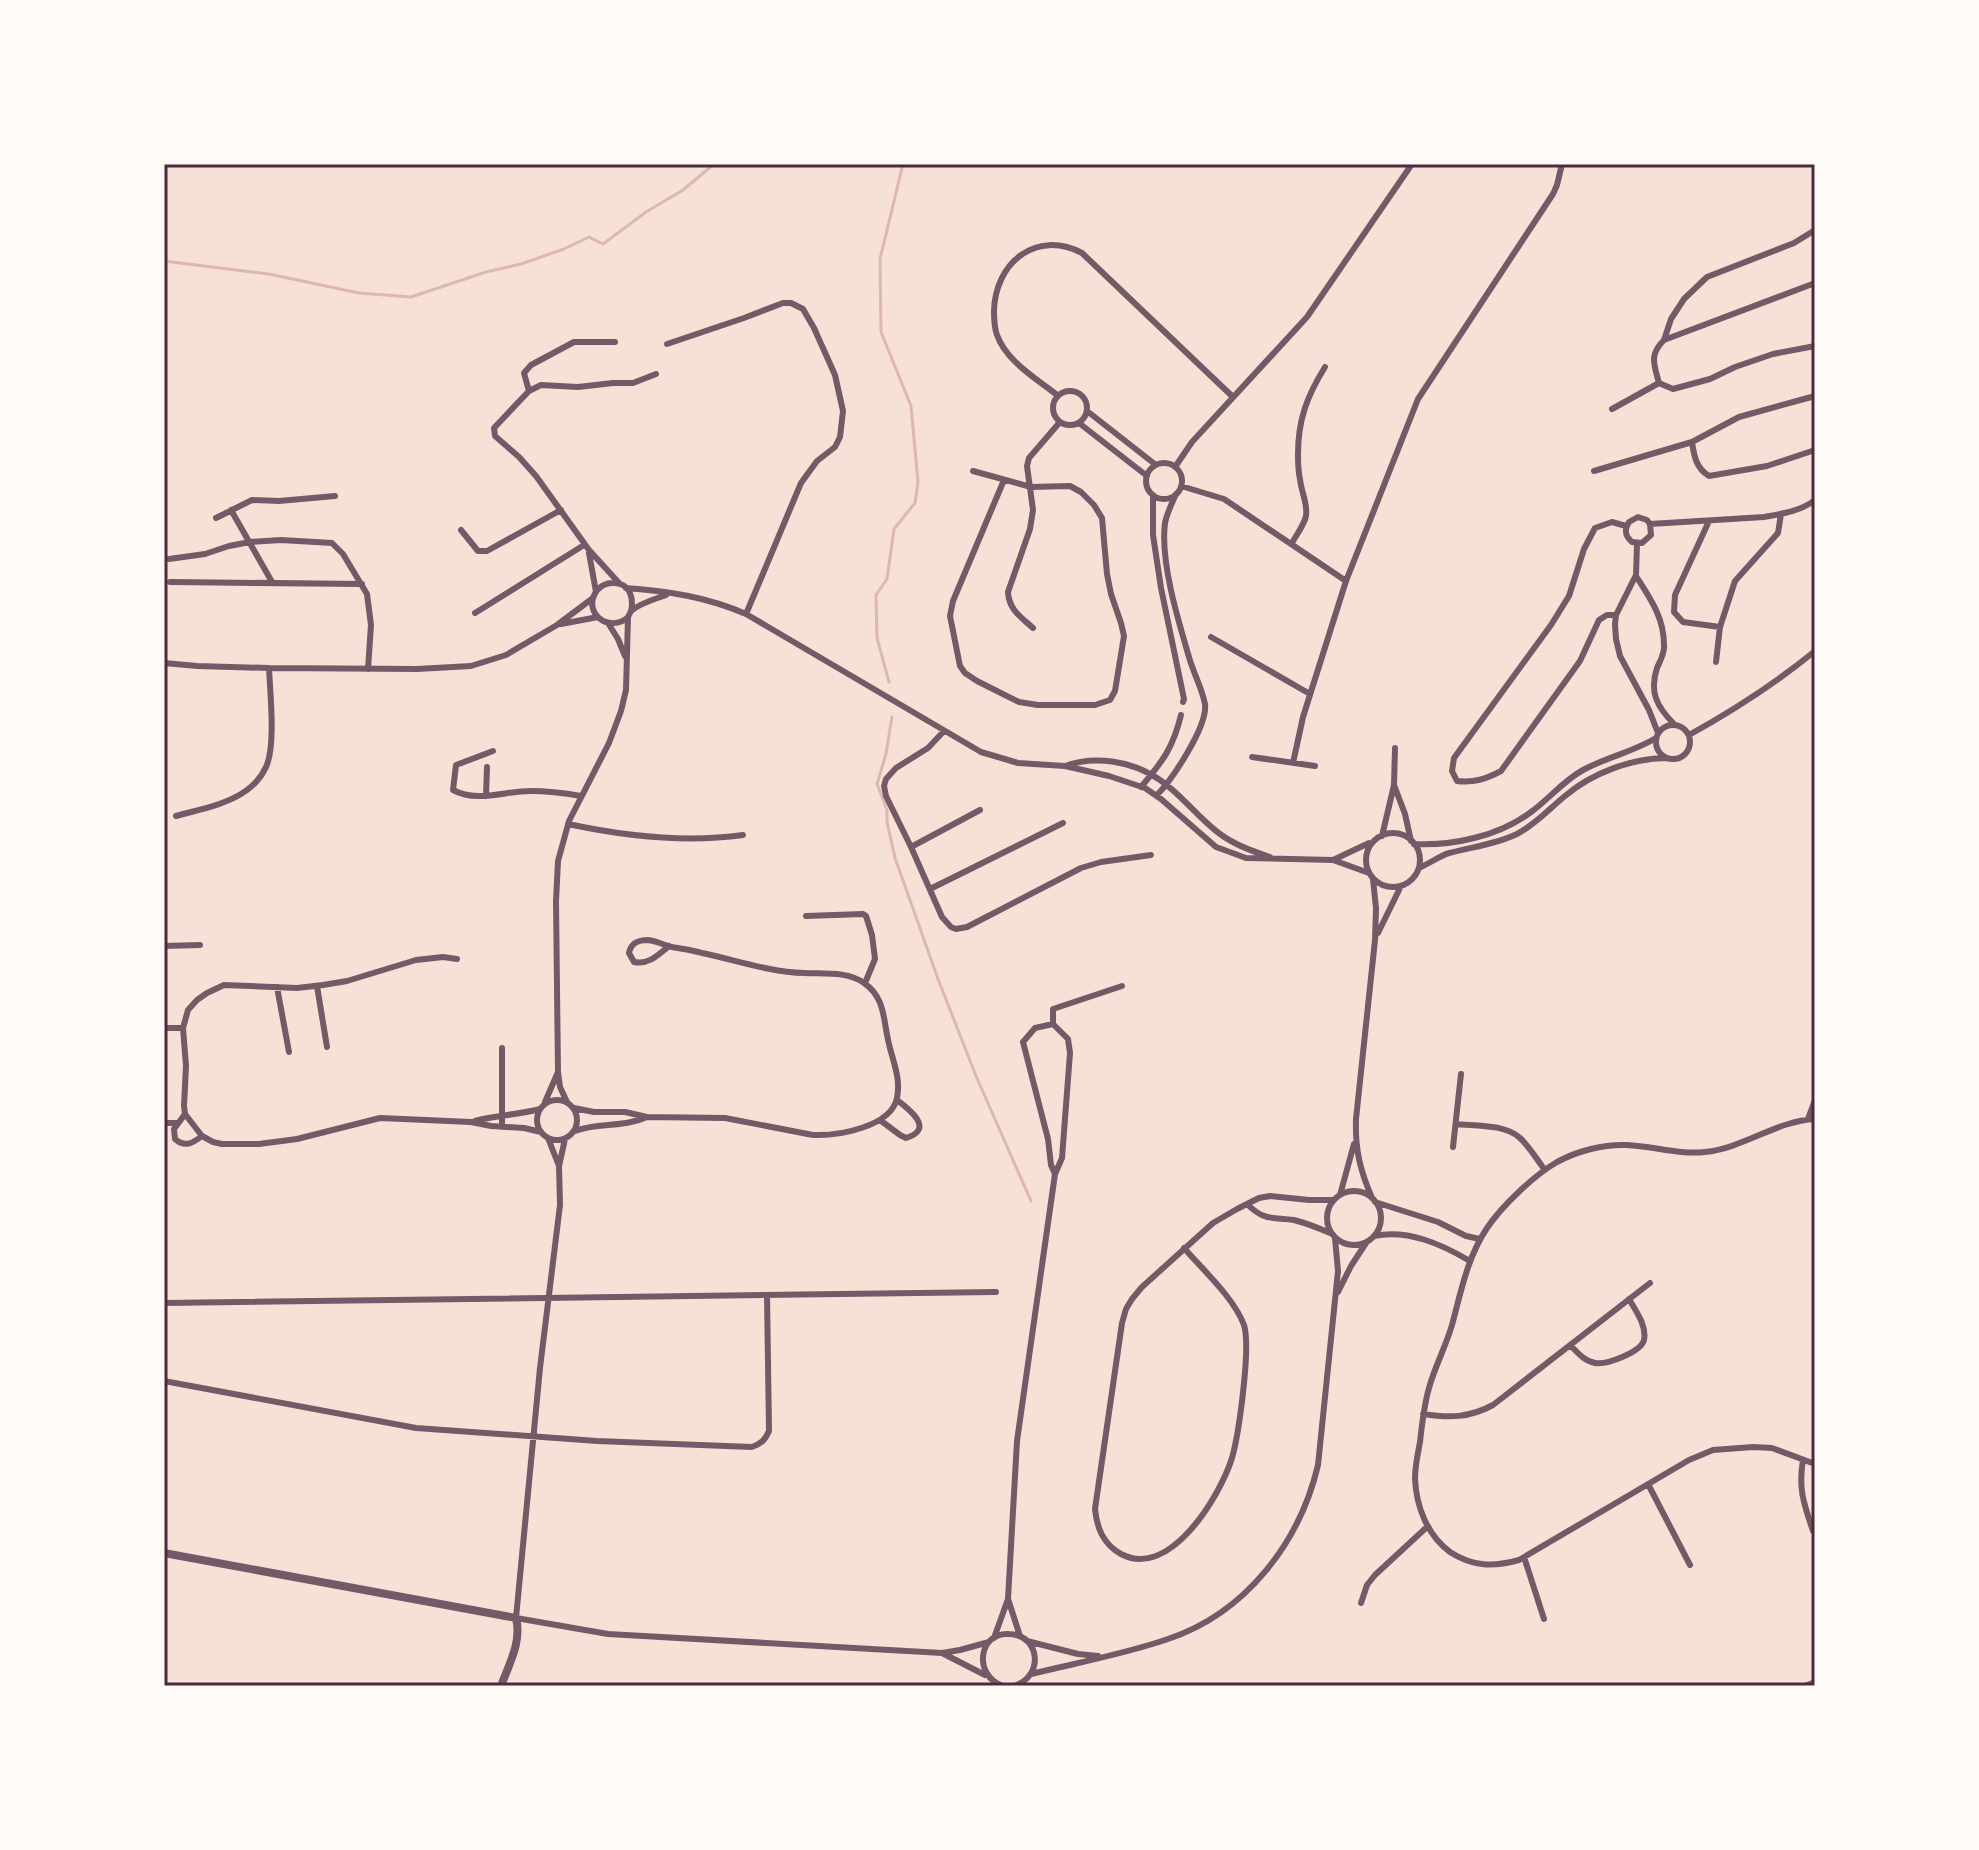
<svg xmlns="http://www.w3.org/2000/svg" width="1979" height="1850" font-family="'Sofia Sans Condensed',sans-serif">
	<rect width="100%" height="100%" fill="#f7e1d7"/>
	<g fill="none" stroke-linecap="round" stroke-linejoin="round">
		<path stroke="#dcb8b0" stroke-width="3" d="M164,261L269,274L359,293L411,297L486,272L521,264L564,249L589,237L603,244L646,212L683,190L714,164
			M889,682L877,638L876,595L887,579L894,529L915,503L918,482L911,406L881,332L880,259L903,164
			M892,717L886,754L877,784L887,810V822L895,858L938,979L976,1076L1031,1201"/>
		<path stroke="#755966" stroke-width="6" d="M1815,283L1664,340C1649,355 1654,364 1659,383L1673,389L1710,379L1735,367L1773,354L1815,346
			M1664,340L1671,319L1684,299L1707,277L1794,243L1815,230
			M667,344L744,318L783,303H791L803,309L814,328L835,375L843,411L840,437L835,447L817,461L801,483L746,614
			M1053 408a17 17 0 1 1 34 0a17 17 0 1 1-34 0Z
			M529,391L524,373L531,365L574,342H615
			M1057,395C1037,379 1006,361 997,335C994,327 994,320 994,311C995,263 1036,229 1082,253L1233,397
			M1612,409L1659,383
			M1087,411L1156,465
			M1079,423L1147,476
			M1692,442C1694,456 1696,468 1709,476L1767,466L1815,450
			M1146 481a18 18 0 1 1 36 0a18 18 0 1 1-36 0Z
			M1175,467L1192,442L1307,317L1412,164
			M973,471L1031,487L1070,486L1081,492L1094,505L1102,518L1107,574L1111,594L1121,623L1124,636L1115,691L1110,700L1095,705H1038L1019,702L977,681L965,673L960,666L950,616L953,601L1004,480
			M1594,471L1692,442L1739,417L1815,396
			M1181,486L1224,499L1346,581
			M1153,495V535L1161,588L1184,699L1183,702
			M231,510L272,582
			M216,518L252,500L279,501L335,496
			M1709,521L1675,595L1674,612L1683,622L1720,627L1735,581L1778,533L1781,514
			M1650,524L1651,535L1642,543L1632,542C1625,536 1624,530 1629,522L1638,517L1647,520L1650,524L1764,517C1781,514 1801,511 1815,500
			M461,530L478,551H487L561,510
			M1292,543C1297,534 1304,525 1306,516C1308,504 1301,491 1300,479C1298,471 1298,462 1298,454C1298,420 1307,396 1325,367
			M1637,543L1636,575L1616,615L1615,624L1616,639L1620,656L1649,710L1658,733
			M589,553L596,592
			M169,559L205,554L229,546L250,542L281,540L332,543L343,554L367,594L371,625L368,669
			M1636,576C1650,598 1664,617 1664,645C1665,653 1660,661 1657,668C1649,692 1657,707 1674,724
			M170,582L362,584
			M620,584L589,550L536,476L519,457L495,436L494,428L529,391L541,385L578,387L613,383H633L656,374
			M626,588C668,591 707,597 746,614L981,752L1018,763L1065,766L1109,776L1145,788L1161,799L1216,847L1246,858L1333,860L1369,873
			M631,611C634,598 630,584 615,583C596,581 584,605 599,618C607,625 620,625 628,617C629,615 630,613 631,611C640,603 655,599 666,595
			M475,613L584,545
			M1616,615H1607L1599,620L1580,661L1501,771C1486,779 1474,783 1457,781L1452,771L1454,758L1551,625L1569,596L1584,549L1595,528L1612,522L1626,526
			M608,623L618,639L625,656
			M561,624L598,617
			M1033,628C1021,617 1009,610 1008,592L1030,529L1033,510L1027,466L1029,458L1060,422
			M1211,637L1310,694
			M1716,662L1720,627
			M164,663L197,666L269,668L417,669L471,666L506,655L557,625L593,598
			M1656 742a17 17 0 1 1 34 0a17 17 0 1 1-34 0Z
			M944,731L928,748L896,768L886,779L884,786L886,796L911,847L942,917L951,927L956,929L967,927L1081,868L1101,862L1151,855
			M1689,735C1734,710 1776,683 1815,651
			M493,751L456,765L453,790C477,803 505,791 530,791C547,791 564,793 581,796
			M1252,757L1315,766
			M1293,763L1303,717L1346,581L1418,399L1553,194L1557,185L1562,164
			M1065,766C1095,755 1133,761 1160,780C1182,795 1198,818 1220,834C1235,845 1252,851 1270,857
			M1394,785L1405,814L1411,841
			M1141,787C1163,761 1173,748 1181,715
			M486,796L487,767
			M1156,796C1172,780 1208,726 1205,704C1202,688 1193,672 1189,657C1178,620 1160,561 1165,523C1167,513 1172,503 1176,494
			M176,816C197,810 221,806 241,794C251,788 261,778 266,767C276,746 270,692 269,668
			M568,824C624,836 686,843 743,835
			M1366 860a27 27 0 1 1 54 0a27 27 0 1 1-54 0Z
			M1382,836L1394,785L1395,748
			M1414,844C1453,846 1499,836 1531,812C1549,799 1563,781 1583,770C1607,757 1633,752 1656,738
			M911,847L980,810
			M1333,860L1369,843
			M1419,868C1428,864 1437,858 1446,854C1470,847 1494,845 1517,834C1536,824 1549,809 1565,796C1592,773 1632,758 1667,758
			M930,889L1063,823
			M806,916L863,914L866,916L872,935L875,959L865,983
			M1378,933L1401,886
			M164,946L200,945
			M457,959L443,957L416,960L347,981L323,985L297,988L224,985L207,993L197,1000L188,1010L183,1028L186,1066L184,1106L185,1114L202,1136L213,1142L222,1144H259L297,1139L380,1118L471,1122L491,1126L524,1128L541,1132
			M317,986L327,1047
			M277,987L289,1052
			M1053,1024V1009L1122,986
			M164,1028H183
			M537 1120a20 20 0 1 1 40 0a20 20 0 1 1-40 0Z
			M545,1102L558,1072
			M567,1102L560,1087L558,1072L556,901L558,861L569,821L609,743L621,711L626,690L628,617
			M574,1108L594,1112H625L647,1117L725,1118L813,1135C838,1136 891,1127 897,1098C901,1078 893,1062 889,1044C883,1021 886,998 864,983C847,971 824,974 804,973C769,972 736,960 702,953C692,950 682,949 672,947C664,945 656,941 648,940C638,940 631,943 629,953L634,962C649,965 658,955 669,946
			M185,1114L174,1129L175,1139C185,1148 193,1143 202,1136
			M1808,1119L1815,1100
			M1815,1119C1776,1121 1744,1148 1705,1152C1679,1155 1653,1146 1627,1145C1604,1144 1577,1151 1557,1162C1533,1176 1502,1206 1487,1228C1467,1258 1461,1292 1452,1325C1446,1346 1435,1366 1429,1388C1424,1405 1422,1424 1420,1442C1418,1453 1415,1466 1415,1478C1416,1506 1427,1535 1450,1552C1473,1567 1494,1567 1519,1560L1689,1460L1713,1450L1753,1447L1772,1448L1815,1464
			M880,1120L900,1135L906,1138C935,1129 910,1110 897,1100
			M475,1121C496,1115 518,1115 540,1109
			M164,1123H177
			M1456,1124C1476,1126 1505,1124 1520,1138C1530,1147 1537,1160 1545,1170
			M502,1126V1048
			M575,1131C598,1122 623,1128 647,1117
			M548,1138L559,1166
			M565,1139L559,1166L560,1205L540,1368L516,1618L608,1634L942,1653L960,1650L989,1642
			M1453,1147L1461,1074
			M1327 1218a27 27 0 1 1 54 0a27 27 0 1 1-54 0Z
			M1340,1195L1354,1144
			M1372,1198C1360,1170 1355,1150 1356,1119L1375,940L1376,908L1373,879
			M1375,1202L1438,1222L1466,1236L1480,1239
			M1247,1204C1264,1221 1272,1217 1294,1220C1307,1223 1318,1228 1330,1233
			M1374,1236C1408,1229 1441,1244 1470,1261
			M1184,1248C1203,1270 1234,1298 1244,1325C1251,1347 1239,1433 1232,1458C1220,1496 1170,1580 1121,1554C1103,1544 1097,1528 1095,1509L1122,1323L1126,1309L1132,1299L1142,1287L1213,1223L1237,1209L1259,1198L1270,1196L1309,1200H1333
			M1338,1292L1351,1266L1366,1243
			M164,1303L996,1292
			M1570,1345C1577,1352 1584,1361 1595,1363C1607,1365 1641,1352 1644,1340C1647,1326 1636,1311 1629,1299
			M164,1381L416,1428L597,1441L752,1447C761,1444 765,1440 769,1431L767,1295
			M1423,1414C1449,1418 1469,1418 1493,1405L1650,1283
			M1803,1460C1798,1489 1804,1504 1813,1531
			M1648,1484L1690,1565
			M1524,1557L1544,1619
			M1008,1599L1020,1636
			M1361,1603L1367,1585L1375,1575L1428,1526
			M994,1638L1008,1599L1017,1441L1055,1174L1062,1158L1070,1053L1068,1039L1053,1024L1035,1028L1023,1042L1048,1139L1051,1165L1055,1174
			M1027,1641L1078,1654L1098,1656
			M942,1653L985,1675
			M1031,1674C1076,1663 1125,1654 1168,1639C1246,1613 1300,1542 1318,1465L1338,1271L1335,1238
			M1003,1686C973,1676 978,1632 1009,1634C1041,1635 1044,1677 1014,1686
			M1805,1686L1815,1682"/>
		<path stroke="#755966" stroke-width="8" d="M164,1553L516,1618C522,1642 509,1664 501,1686"/>
	</g>
	<rect width="1979" height="1850" fill="none" stroke="#fffaf5" stroke-width="332"/>
	<rect x="166" y="166" width="1647" height="1518" fill="none" stroke="#4a2c40" stroke-width="3"/>
</svg>
